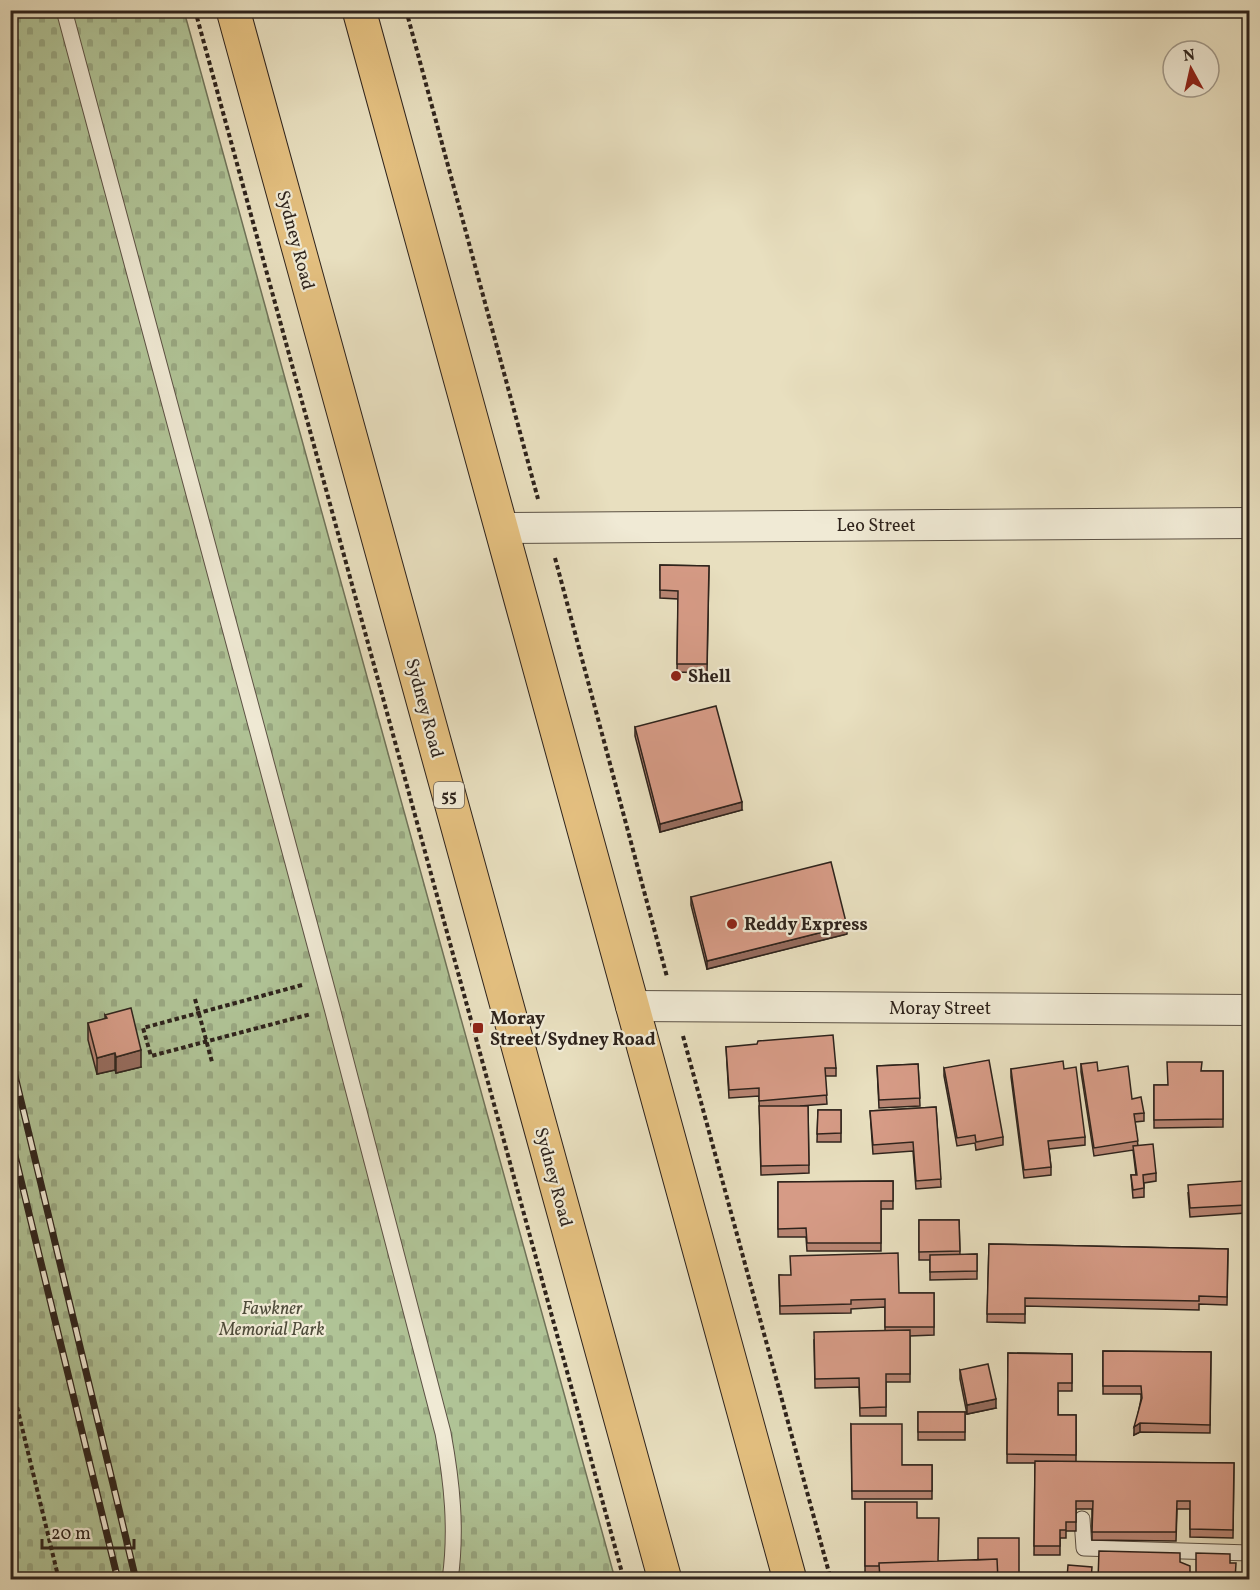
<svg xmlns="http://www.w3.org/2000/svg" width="1260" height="1590" font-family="Vollkorn,serif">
	<defs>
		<pattern id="cemetery-stones" width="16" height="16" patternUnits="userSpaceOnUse" patternTransform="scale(1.5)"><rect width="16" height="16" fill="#b0c396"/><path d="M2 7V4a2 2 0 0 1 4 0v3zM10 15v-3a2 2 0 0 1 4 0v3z" fill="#98a781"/></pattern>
	</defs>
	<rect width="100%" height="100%" fill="#e8dfbf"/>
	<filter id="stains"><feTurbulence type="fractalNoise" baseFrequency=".00333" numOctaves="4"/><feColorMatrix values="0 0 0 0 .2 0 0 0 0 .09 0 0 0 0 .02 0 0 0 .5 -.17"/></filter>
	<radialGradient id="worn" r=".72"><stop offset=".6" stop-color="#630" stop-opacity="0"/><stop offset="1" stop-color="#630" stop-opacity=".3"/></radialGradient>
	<path fill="url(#cemetery-stones)" stroke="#6f7359" stroke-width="1.5" d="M11,11H184L615,1579L11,1580Z"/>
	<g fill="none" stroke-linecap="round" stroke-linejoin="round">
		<g stroke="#5c5245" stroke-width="17">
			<path id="lane" d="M64,10L332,1008L443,1433C452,1482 457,1530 450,1580
				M1082,1519L1084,1548L1250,1553"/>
		</g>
		<g stroke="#5c5245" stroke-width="32">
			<path id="street" d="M502,528L1250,523
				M631,1006L1250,1010"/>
		</g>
		<g stroke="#2e231c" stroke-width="35">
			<path id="highway" d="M233,10L665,1580
				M359,10L790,1580"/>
		</g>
		<path stroke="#2e231c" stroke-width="4" stroke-dasharray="4.5 3" stroke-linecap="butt" d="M195,10L624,1580
			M406,10L538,499
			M555,558L667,977
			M302,985L143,1028L151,1056L311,1014
			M195,999L212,1062
			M683,1036L831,1580
			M10,1378L59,1580"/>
		<use href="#lane" stroke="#f0ead5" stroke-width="15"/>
		<use href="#street" stroke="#f0ead5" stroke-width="30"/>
		<use href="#highway" stroke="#e4c080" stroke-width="33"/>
		<g stroke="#2e231c" stroke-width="7">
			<path id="rail" d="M10,1055L136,1580
				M10,1135L118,1580"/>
		</g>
		<use href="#rail" stroke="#f0ead5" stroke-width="4.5" stroke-dasharray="14" stroke-linecap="butt"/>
	</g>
	<path fill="#b88573" stroke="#2e231c" stroke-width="1.5" d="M660,565L709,566L707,673L677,672L678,599L660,598Z
		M635,727L742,810L660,832L635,736Z
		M691,897L847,934L707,969L691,905Z
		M105,1015L141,1067L116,1073L115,1070L97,1074L88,1040V1023L105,1019Z
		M726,1047L836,1068V1076H825L827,1104L800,1106H808L809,1173L761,1175L759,1096L729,1098Z
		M918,1064L920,1106L879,1108L877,1066Z
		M1081,1064L1098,1071L1132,1099L1144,1113V1121L1135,1122L1138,1146L1156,1173V1181L1144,1183V1197L1133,1198L1131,1175H1136L1133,1150L1094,1156L1081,1072Z
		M944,1068L1003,1137V1145L976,1150L975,1143L957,1146L944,1076Z
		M1011,1069H1064L1085,1137V1145L1049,1149L1051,1167V1175L1024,1178L1011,1077Z
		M1202,1071H1223V1127L1154,1128V1085H1168Z
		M936,1107L941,1187L916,1189L913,1151L873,1154L870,1111Z
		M818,1110H841V1142H817Z
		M893,1181V1209H881V1251H807L806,1237H778V1182Z
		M1188,1193L1246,1205V1213L1190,1217Z
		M919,1220H959L960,1255L977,1254V1279L930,1280V1260H919Z
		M989,1244L1228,1249L1227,1305L1199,1304V1310L1025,1306V1323L987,1322Z
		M779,1275L899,1293H934V1335L910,1336V1382H886V1416H860L859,1387L815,1388L814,1340L885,1331V1307L851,1309V1313L780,1314Z
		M1103,1351L1211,1352L1210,1433L1140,1432L1134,1435L1141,1399V1394H1103Z
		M1008,1353L1072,1354V1391H1058V1415H1076V1462L1234,1463L1233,1538L1190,1537V1509H1177L1176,1541L1092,1540V1509H1076V1531H1066V1538H1060V1555H1034L1035,1463H1007Z
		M960,1370L996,1408L967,1414L960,1379Z
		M918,1412H965V1440H918Z
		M851,1424L902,1465H932V1499H852Z
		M865,1502L917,1518L938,1561L1019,1580L865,1574Z"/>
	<path fill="#966c5e" stroke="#2e231c" stroke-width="1.5" d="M742,802V810L660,832V824Z
		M847,926V934L707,969V961Z
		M141,1050V1067L116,1073V1057Z
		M115,1053V1070L97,1074V1058Z
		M996,1399V1408L967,1414V1405Z
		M1140,1423V1432L1134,1435V1427Z"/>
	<path fill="#d69b86" stroke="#2e231c" stroke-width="1.5" d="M660,565L709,566L707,664H677L678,591L660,590Z
		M716,706L742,802L660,824L635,727Z
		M831,862L847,926L707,961L691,897Z
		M131,1008L141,1050L116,1057L115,1053L97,1058L88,1023L107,1018L105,1015Z
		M833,1035L836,1068H825L827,1095L759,1101V1088L729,1090L726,1047L757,1044L758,1041Z
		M989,1060L1003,1137L976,1142L975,1135L957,1138L944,1068Z
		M1063,1061L1064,1069L1076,1067L1085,1137L1048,1141L1051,1167L1024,1170L1011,1069Z
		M1097,1062L1098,1071L1128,1066L1132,1099L1141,1097L1144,1113L1134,1114L1138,1141L1094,1148L1081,1064Z
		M1167,1062H1202L1201,1071H1223V1119L1154,1120V1085H1168Z
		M918,1064L920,1098L879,1100L877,1066Z
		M759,1106H808L809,1165L761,1166Z
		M936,1107L941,1179L916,1181L913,1142L873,1145L870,1111Z
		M818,1110H841V1133L817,1134Z
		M1153,1144L1156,1173L1143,1175L1144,1188L1133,1190L1131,1175H1137L1133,1146Z
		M893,1181V1201H881V1243H807L806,1228L778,1229V1182Z
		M1244,1181L1246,1205L1190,1208L1188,1185Z
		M919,1220H959L960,1251L919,1252Z
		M989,1244L1228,1249L1227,1297L1199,1296V1301L1025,1298V1314H987Z
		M898,1253L899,1293H934V1327H885V1299L851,1300V1304L780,1306L779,1275H791L790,1256Z
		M977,1254V1271L930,1272V1255Z
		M910,1330V1374H886V1407L860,1408L859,1378L815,1379L814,1332Z
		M1103,1351L1211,1352L1210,1425L1140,1423L1134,1427L1142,1398L1141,1386H1103Z
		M1008,1353L1072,1354V1383H1058V1415H1076V1455L1007,1454Z
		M988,1364L996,1399L967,1405L960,1370Z
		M918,1412H965V1432H918Z
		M851,1424H902V1465H932V1491H852Z
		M1035,1461L1234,1463L1233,1530L1190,1529V1501H1177L1176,1532H1092L1093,1501H1076V1522H1066V1530H1060V1546H1034Z
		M865,1502H917V1518H939L938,1561L879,1563V1566H865Z
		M978,1538H1019V1580H998L997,1559L978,1560Z
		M1099,1551L1180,1553V1562L1190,1566V1576H1196V1553L1230,1554V1563H1236L1235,1580H1098Z
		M997,1559L998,1580H880L879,1563Z
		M1068,1565L1092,1567L1091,1580H1061L1067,1578Z"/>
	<g fill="#8f2418" stroke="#f0ead5" stroke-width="2">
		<circle cx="676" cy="676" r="6"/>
		<circle cx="732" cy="924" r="6"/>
		<rect x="472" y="1022" width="12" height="12" rx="3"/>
	</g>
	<g text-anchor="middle" stroke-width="4.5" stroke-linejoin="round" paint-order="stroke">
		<rect fill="#f0ead5" stroke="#685f54" stroke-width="1.5" x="434" y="782" width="30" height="26" rx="4.5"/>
		<g font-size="16" font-weight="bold" fill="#2e231c">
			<text x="449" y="801">55</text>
		</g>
		<g font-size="18" fill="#2e231c" stroke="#f0ead5">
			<text transform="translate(296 240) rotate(75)" y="6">Sydney Road</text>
			<text x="876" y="531">Leo Street</text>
			<text transform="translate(425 708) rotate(75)" y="6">Sydney Road</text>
			<text x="940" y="1014">Moray Street</text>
			<text transform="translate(554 1177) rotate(75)" y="6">Sydney Road</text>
		</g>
		<g font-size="18" font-weight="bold" fill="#2e231c" stroke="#f0ead5" text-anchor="start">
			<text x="688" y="682">Shell</text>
			<text x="744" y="930">Reddy Express</text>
			<text x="490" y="1024">Moray<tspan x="490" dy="21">Street/Sydney Road</tspan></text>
		</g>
		<g font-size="18" font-style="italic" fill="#4e4b3a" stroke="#f0ead5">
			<text x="272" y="1314">Fawkner<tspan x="272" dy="21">Memorial Park</tspan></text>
		</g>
	</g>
	<rect width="1260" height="1590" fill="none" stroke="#e8dfbf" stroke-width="36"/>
	<rect x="12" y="12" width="1236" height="1566" fill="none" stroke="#2e231c" stroke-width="3"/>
	<rect x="18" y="18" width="1224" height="1554" fill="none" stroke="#2e231c" stroke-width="1.5"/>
	<g transform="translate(1191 69) rotate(352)"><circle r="28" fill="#f0ead5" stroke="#a29a8b" stroke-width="1.5"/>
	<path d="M0-4.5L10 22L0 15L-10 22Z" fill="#8f2418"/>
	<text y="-9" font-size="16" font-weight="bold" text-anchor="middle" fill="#2e231c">N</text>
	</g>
	<path d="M42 1539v9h92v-9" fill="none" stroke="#2e231c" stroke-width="3"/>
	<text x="51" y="1539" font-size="18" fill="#2e231c" stroke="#f0ead5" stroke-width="4.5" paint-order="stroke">20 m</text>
	<rect width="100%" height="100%" filter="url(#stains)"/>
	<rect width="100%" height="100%" fill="url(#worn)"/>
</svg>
